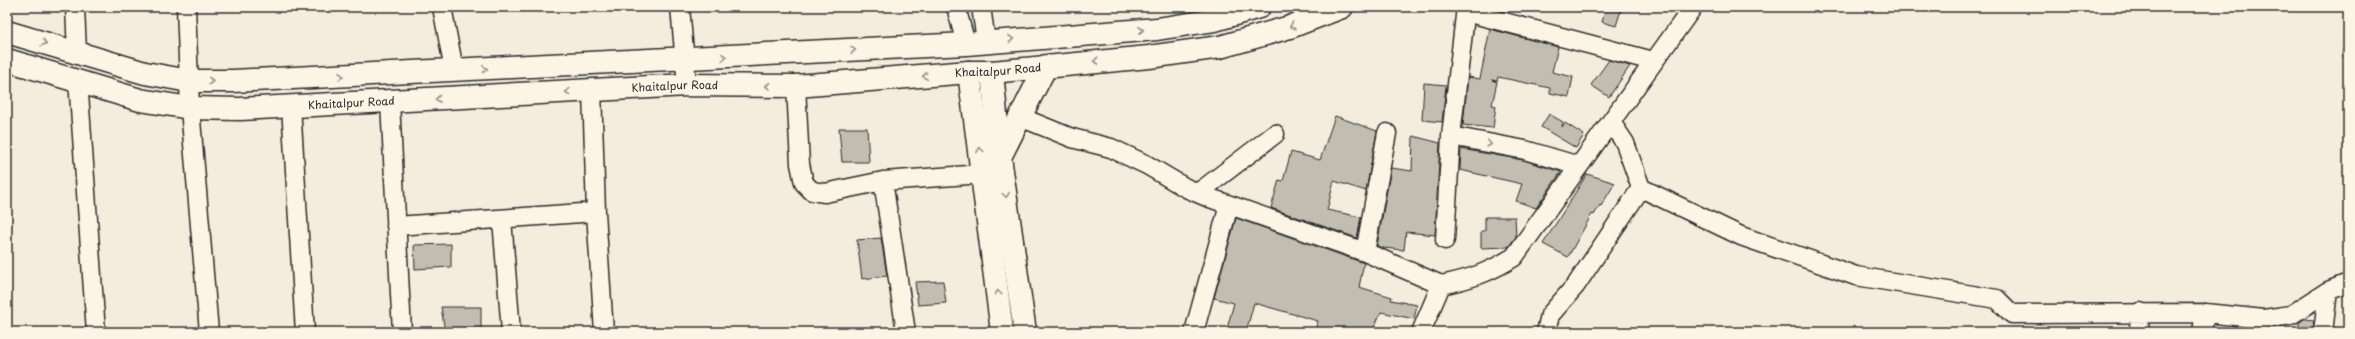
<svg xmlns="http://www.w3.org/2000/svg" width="2355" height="339" font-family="'Playpen Sans',sans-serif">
	<rect width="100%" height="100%" fill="#f4edde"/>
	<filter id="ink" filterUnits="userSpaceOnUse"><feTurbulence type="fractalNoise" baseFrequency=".025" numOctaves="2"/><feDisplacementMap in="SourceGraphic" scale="8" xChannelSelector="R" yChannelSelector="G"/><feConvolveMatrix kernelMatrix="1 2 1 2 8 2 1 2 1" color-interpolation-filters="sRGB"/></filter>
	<g filter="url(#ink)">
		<path fill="#c2bdb1" stroke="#2b2b2b" d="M1606,7H1622L1616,26L1602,22Z
			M1490,29L1558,47L1552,72L1573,77L1569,97L1550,93V88L1498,77L1497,81L1492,80L1497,82L1492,105L1496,106L1493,128L1463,125L1468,77L1480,79Z
			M1609,60L1630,66L1609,97L1591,85Z
			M1424,83L1446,85L1442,122L1422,120Z
			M1549,114L1563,122L1562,127L1565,123L1584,135L1576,148L1541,127Z
			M1335,116L1377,131L1366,191L1334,181L1327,210L1361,217L1357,238L1271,208L1279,180L1283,181L1291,152L1320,160Z
			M839,128H867L869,162H842Z
			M1413,136L1440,143L1435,235L1406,232L1404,250L1383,248L1377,246L1391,168L1412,171Z
			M1461,149L1523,160L1561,172L1536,208L1516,201L1522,184L1460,170Z
			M1587,174L1615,183L1601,206L1600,205L1594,215L1592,214L1568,257L1543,244Z
			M1485,217H1515L1516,237L1508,247L1481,248V231H1485Z
			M1236,218L1364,263L1359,287L1392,297L1391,300L1417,305L1414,319L1381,312L1372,332H1314L1318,321L1254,303L1246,332H1226L1234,303L1214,298Z
			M881,238L887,276L862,279L857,240Z
			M451,244V267L415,269L414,245Z
			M943,281L946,303L918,305L915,282Z
			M441,307H481V332H445Z
			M2304,319L2314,320L2313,332H2298L2299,323Z"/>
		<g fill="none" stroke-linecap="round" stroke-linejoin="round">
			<g stroke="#2b2b2b" stroke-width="21">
				<path id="street" d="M75,7L77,53
					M186,7L190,108L209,332
					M442,7L454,70
					M680,7L687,85
					M956,7L966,44
					M981,7L986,41
					M1466,12L1653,61
					M78,80L96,332
					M796,86L800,164L804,183L812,191L825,193L883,181L983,174
					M592,90L596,212
					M390,102L402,332
					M291,106L305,332
					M1020,117L1072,138L1111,148L1147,165L1186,188L1207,197L1365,252L1441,285
					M1611,122L1625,143L1641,188L1741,236L1856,276L1997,299L2012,314L2205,313L2264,319L2291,315L2328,291L2348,283
					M1451,136L1525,150L1579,166
					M883,181L906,332
					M1198,193L1275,134
					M502,219L511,332
					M396,226L596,212L604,332
					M1445,240L1451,136L1466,7
					M1365,252L1387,133
					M1194,332L1229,205
					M1421,332L1441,285C1470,279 1488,273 1514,257L1693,7
					M1546,332L1550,315L1576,285L1641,188
					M2139,332L2140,312
					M2202,332L2205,313
					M2323,332L2328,291"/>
			</g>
			<g stroke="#2b2b2b" stroke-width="25">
				<g id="secondary">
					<path d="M7,32L145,73L189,81H233L966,44L1157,29L1215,20L1259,7"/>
					<path id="s1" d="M7,60L140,100L190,108L240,109L687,85L796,86L969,72H992L1149,57L1220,47L1290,27L1342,7"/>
					<path d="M969,72L1002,332"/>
					<path d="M992,72L1000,157L1025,332"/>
					<path d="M1000,157L1046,66"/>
				</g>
			</g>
			<path stroke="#2b2b2b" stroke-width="2.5" stroke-dasharray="3 3" stroke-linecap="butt" d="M2346,7L2343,54L2348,69"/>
			<use href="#street" stroke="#fcf5e5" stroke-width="18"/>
			<use href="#secondary" stroke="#fcf5e5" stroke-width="22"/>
		</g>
		<defs><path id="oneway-chevron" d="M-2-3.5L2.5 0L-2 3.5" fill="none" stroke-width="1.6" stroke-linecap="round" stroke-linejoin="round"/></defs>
		<g stroke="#949088">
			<use href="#oneway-chevron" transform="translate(1292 26) rotate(161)"/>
			<use href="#oneway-chevron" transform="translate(1141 30) rotate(-4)"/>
			<use href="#oneway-chevron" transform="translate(1011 39) rotate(-4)"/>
			<use href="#oneway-chevron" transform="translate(44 43) rotate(17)"/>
			<use href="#oneway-chevron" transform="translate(853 50) rotate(-3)"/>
			<use href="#oneway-chevron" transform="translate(724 57) rotate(-3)"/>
			<use href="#oneway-chevron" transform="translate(1096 61) rotate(175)"/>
			<use href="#oneway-chevron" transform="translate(485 69) rotate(-3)"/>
			<use href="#oneway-chevron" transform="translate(341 76) rotate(-3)"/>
			<use href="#oneway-chevron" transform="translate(925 76) rotate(175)"/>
			<use href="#oneway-chevron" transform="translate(211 81)"/>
			<use href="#oneway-chevron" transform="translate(768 86) rotate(-180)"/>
			<use href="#oneway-chevron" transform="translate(568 92) rotate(177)"/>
			<use href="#oneway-chevron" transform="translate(438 99) rotate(176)"/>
			<use href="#oneway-chevron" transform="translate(1489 144) rotate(11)"/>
			<use href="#oneway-chevron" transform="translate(980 150) rotate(-98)"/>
			<use href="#oneway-chevron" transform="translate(1006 195) rotate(82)"/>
			<use href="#oneway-chevron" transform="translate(998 293) rotate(-97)"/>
		</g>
	</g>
	<g text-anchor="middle" stroke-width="3.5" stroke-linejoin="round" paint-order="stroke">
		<g font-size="11" fill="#2b2b2b" stroke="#fcf5e5">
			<text dy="4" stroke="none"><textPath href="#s1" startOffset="999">Khaitalpur Road</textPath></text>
			<text dy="4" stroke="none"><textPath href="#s1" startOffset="675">Khaitalpur Road</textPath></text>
			<text dy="4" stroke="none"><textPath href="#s1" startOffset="351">Khaitalpur Road</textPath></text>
		</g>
	</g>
	<rect width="2355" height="339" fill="none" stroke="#fcf5e5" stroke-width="24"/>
	<rect x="12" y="12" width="2331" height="315" fill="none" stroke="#2b2b2b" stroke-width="1.5" filter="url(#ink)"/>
</svg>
